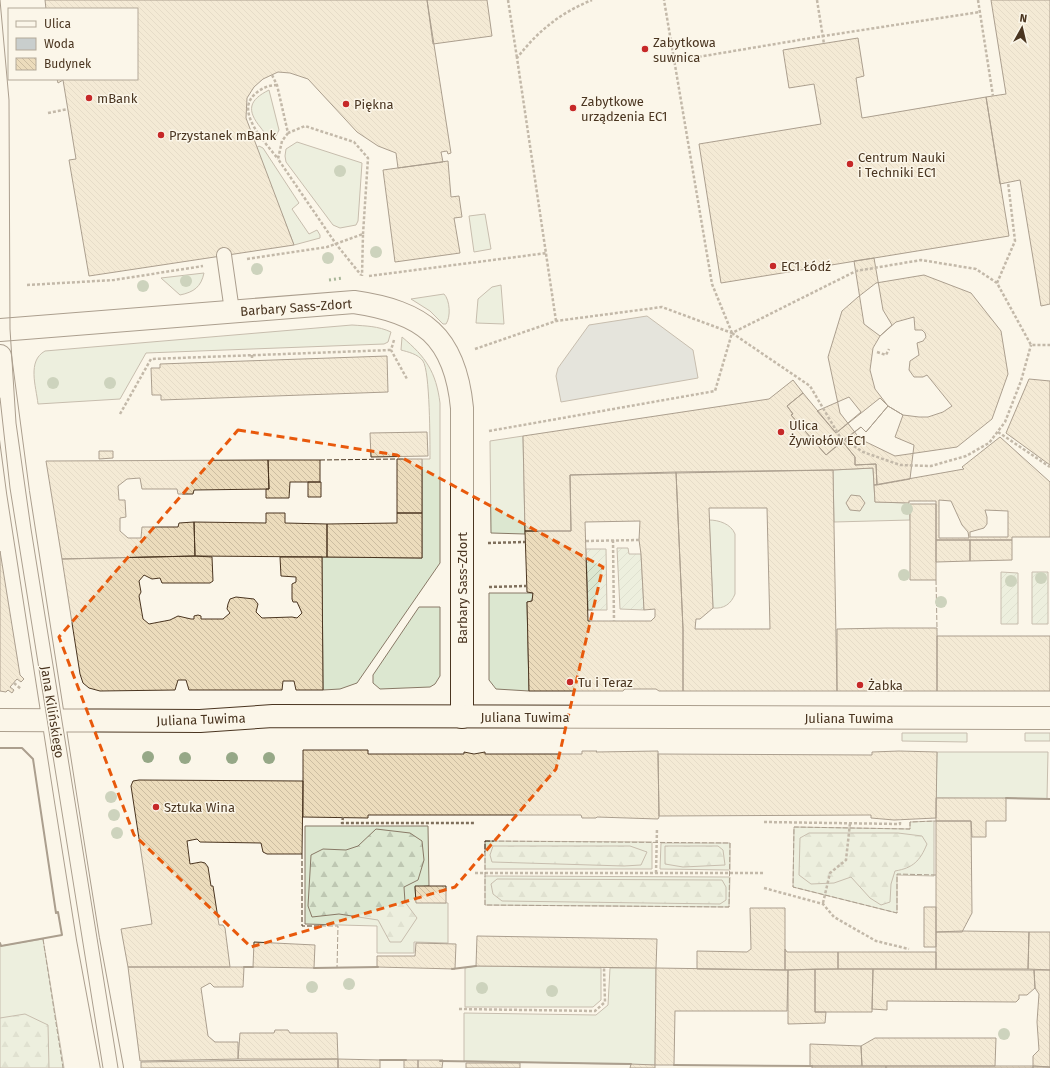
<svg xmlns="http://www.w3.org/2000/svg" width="1050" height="1068" font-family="'Fira Sans',sans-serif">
	<defs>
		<pattern id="forest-firs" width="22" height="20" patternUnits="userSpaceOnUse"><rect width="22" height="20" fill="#dce7d0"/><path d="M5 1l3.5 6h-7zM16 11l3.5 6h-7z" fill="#bec7b2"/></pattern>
		<pattern id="garden-furrows" width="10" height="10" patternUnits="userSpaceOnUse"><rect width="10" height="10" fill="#dce7d0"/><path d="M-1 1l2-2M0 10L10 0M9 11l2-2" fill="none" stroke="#bec7b2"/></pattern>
		<pattern id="building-back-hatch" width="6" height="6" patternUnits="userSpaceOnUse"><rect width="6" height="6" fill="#ecdcbc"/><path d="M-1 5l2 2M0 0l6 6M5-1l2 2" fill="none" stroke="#ccbda1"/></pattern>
	</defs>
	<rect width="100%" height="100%" fill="#fbf6e9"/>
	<path fill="#dce7d0" stroke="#887966" d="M269,90L279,130L276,136L273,138C267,137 264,132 261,128C246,110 249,100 269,90Z
		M297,142L362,163L358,221L356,225L340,228L333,225L286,162L285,156L286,149Z
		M259,146L263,148L299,203L292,209L309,234L317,230L320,235V238L294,245L256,148Z
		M485,214L491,249L474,252L469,216Z
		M204,273C201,287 194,292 180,295L161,278Z
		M501,285L504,324L476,323L478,299L492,287Z
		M444,294C450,300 451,317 446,324H443L430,311L411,299Z
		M352,325C366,326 378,326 391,332L388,342L384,344L146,353L120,399L38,404C36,386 27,361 45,351Z
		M402,337C426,357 436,372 440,403V563L357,683L340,689L323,690L322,557L422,558V459H430C430,442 430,371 423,361C418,354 408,352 401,350Z
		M523,436L525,534L491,533L490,441Z
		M873,468L875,502L909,503L910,520L834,522L833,470Z
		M709,520C719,520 731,524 735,534V594C731,604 724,609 713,608Z
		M489,593H533L532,601L527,602L529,691L496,689L489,680Z
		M419,607H440V676L435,684L430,687L380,689L373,683V675Z
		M902,733H967V742L902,741Z
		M1025,733H1050V741H1025Z
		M937,752H1048L1047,799L936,798Z
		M934,821V876L897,875V913L793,887L794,827L910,829V822Z
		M305,826H428L429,886L415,887L416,902L448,903V943L414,942V953H377V926L305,924Z
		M485,841L652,842V869H485Z
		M661,843H730V870L660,869Z
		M485,876L730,877L729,907L485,905Z
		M43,939L64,1068H0V946Z
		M476,966L601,968V1000L593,1007H465V968Z
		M610,968H656L655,1065L464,1061V1013L596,1015L608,1005Z"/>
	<path fill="url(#forest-firs)" stroke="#887966" d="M376,829L410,833L422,841L424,860L418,880L404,887L405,902L417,918L401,942H390L378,920L339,914L312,917L308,906L311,855L323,849L346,850L358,846Z
		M809,833H898L922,836L927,844C920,861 913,868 895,871L891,884L890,902L881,905L870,898L851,877L834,883L811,884L799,875L800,838Z
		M493,846H630L647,852L641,865L624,866L492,862L490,855Z
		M665,846H718L723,850L725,865L683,867L665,864Z
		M497,879L722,880L726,887V900L720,904L502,901L493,894L491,884Z
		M25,1014L48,1025L49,1068H0V1018Z"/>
	<path fill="url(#garden-furrows)" stroke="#887966" d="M617,548H628L629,554H641L644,610L620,609Z
		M586,549H606L607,610H588Z
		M1001,572L1018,573V624H1001Z
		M1032,572H1048V624H1032Z"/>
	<path fill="#c9cecd" stroke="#887966" d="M647,316L693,350L698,378L561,402L556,376L558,368L589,325Z"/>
	<path fill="url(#building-back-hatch)" stroke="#4a3520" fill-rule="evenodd" d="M45,0H427L451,153L448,154L447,151L441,152L443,162L398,168L396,153L378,146L357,132L308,79L290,73L278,72L263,79L254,87L247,98L246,118L294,245L89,276L69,160L76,159L63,80L58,83L57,79H137V9H46Z
		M427,0H487L492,36L433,44Z
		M991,0H1050V304L1041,306L1020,180L1000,184L986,97L1006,94Z
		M858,38L864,76L856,78L862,118L986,97L1009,236L721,283L699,144L821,124L814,84L789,88L783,50Z
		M448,161L451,197L459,196L462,217L454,218L460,253L395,262L383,170Z
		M874,258L883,310L892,325L880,336L864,324L854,261Z
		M924,275L971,293L1001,331L1008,374L992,419L957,447L895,456L860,439L840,413L828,357L842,311L858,297L876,283Z
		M914,317L915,330H922L925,333L926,337L923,341L917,343L919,355L910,361L909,370L914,377H923L927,375L952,406L943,412L928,417H919L903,415L888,406L875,389L870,370L873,348L880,336L896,322Z
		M387,356L388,392L161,400V395H152L151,368H160V364Z
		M1029,379L1050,381V465L1006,433Z
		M793,380L803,393L787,406L793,414L791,415L826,455L842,441L855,457V465L876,464L877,485H874L873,468L833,470L570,475L571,531H525L523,436L769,399Z
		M803,393L836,433L880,398L888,406L866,432L861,427L826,455L791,415L793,414L787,406Z
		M849,397L861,412L836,433L817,411Z
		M888,406L903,415L895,437L914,445L910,479L877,485L876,464L855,465V457L842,441L861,427L866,432Z
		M427,432L428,456L371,457L370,433Z
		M1000,437L1050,482V537H1012V540H936V501H909V503L875,502L874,485L964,469L962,467ZM939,500L951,501L962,525L968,532L969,538H939ZM985,510L1008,511V537H970V532L984,528L987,524V517Z
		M99,451H113V458L99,459Z
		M397,459H422V513H397Z
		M268,460L269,489L194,490L193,494H178L177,489H142L140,478L127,479L118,486L119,500H125L126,517L120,518V531L128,538H141L142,527H178L179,523L194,522L195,556L62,559L46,461Z
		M268,460H320V482H290L289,498H266V489H269Z
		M833,470L837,691H683V629L676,472ZM709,508H767L770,629H695L696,619H700L713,608Z
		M676,472L683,629V691H659L656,689H625L623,691H529L527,602L532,601L533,593L527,592L525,531H571L570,475ZM640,521L639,540L641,554L644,610L655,609V617L651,621H588L585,522Z
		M308,482H321V497H308Z
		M851,495L860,496L865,503L860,511L850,510L846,503Z
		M910,504H936V580H910Z
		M266,513H285V523L327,524V557L195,556L194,522L266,523Z
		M397,513H422V558L327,557V524L397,523Z
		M936,540H970V561L936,562Z
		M970,540H1012V560L970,561Z
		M0,551L20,675L24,679L21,682L17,679L10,687L14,690L12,693L8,690L6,692L0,691Z
		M195,556L212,557L213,581L210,583H162L160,578L152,579L144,575L139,581L141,592L139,596L143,619L149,624L170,620L178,616L191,619H194V616L198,615L201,616V619H223L230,613L227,609L228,604L230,599L236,597L254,599L258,604L256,612L262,618L292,617L297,618L302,613L297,602H293L292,599V584L296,582V577L281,576L280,557H322L323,690H296L294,681H283L282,690H189L186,680H178L175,690L100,691L89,688L83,683L80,674L62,559Z
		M886,628H937V691H837V629Z
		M937,636H1050V691H937Z
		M303,750H368V754H464V752L474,754L485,752V754H582V751H597L596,752L658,751L659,817L658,819L597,817L596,818H582L581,815H368V818L303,817Z
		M899,751L937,752L936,818L894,820L871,818V815L659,816L658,754L872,755V752Z
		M139,780L303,781L302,854H267L263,852L261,843L200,842L197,839L187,841L190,864L201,862L205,863L208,867L211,886H213L219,925H223L225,928L230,967H128L121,929L152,924L131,786L133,781Z
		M936,798H1006V821H986V837H972L971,821H936Z
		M936,821H971L972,913L962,932H936Z
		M415,886H446V903H416Z
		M924,907H936V947H924Z
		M750,908H785V970L697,969V951L747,952L751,949Z
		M962,931L1029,932L1028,969H936V932Z
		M1029,932H1050V970L1028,969Z
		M477,936L657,939L656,968L476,966Z
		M254,942L315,945L314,968L253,967Z
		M416,943L456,944L455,969L377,967V956H415Z
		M785,949L787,952H838V969L785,970Z
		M838,952H936V969H838Z
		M128,967H244L243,987H214L210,983L201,988L208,1036L215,1042H238V1059L140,1061Z
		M656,968L788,970L787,1011H675L674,1065H655Z
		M815,969H873L872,1012H815Z
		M815,969V1012H826L825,1023L788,1024V970Z
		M873,969L1034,970L1035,988L1027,995H1019V999L1016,1002L887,1001V1010L872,1009Z
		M1034,970H1050V1067L1033,1066V1056L1039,1050L1037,1022L1039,994L1035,988Z
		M275,1030H288L290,1033H337L338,1059H238L240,1033H274Z
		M875,1038H996L995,1066H862L861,1046Z
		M810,1044L861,1046L862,1066H810Z
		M338,1059L380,1060V1068H338Z
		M338,1059V1068H141V1062Z
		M404,1060H418V1068H404Z
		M418,1060H443L442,1068H418Z
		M466,1063H520V1068H466Z
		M631,1064L655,1065V1068H630Z
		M812,1066H886V1068H812Z
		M886,1066H1033V1068H886Z
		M1033,1066L1050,1067V1068H1033Z"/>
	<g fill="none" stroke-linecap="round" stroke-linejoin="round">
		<g stroke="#4a3520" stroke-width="16">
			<path id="service" d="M224,255L232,311"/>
		</g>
		<g stroke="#4a3520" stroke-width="24">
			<path id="minor" d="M0,330L354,302C423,312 455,336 462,408V717"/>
		</g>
		<g stroke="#4a3520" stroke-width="24">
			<path id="tertiary" d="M0,356L18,492L66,801L88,939L112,1068
				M0,720L200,721L273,716L1050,718"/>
		</g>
		<path stroke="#7f6f5c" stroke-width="2.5" stroke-dasharray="3 2" stroke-linecap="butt" d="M508,0L517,58
			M817,0L824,44
			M978,0L993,96
			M674,61L823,36L980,12
			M272,75L277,85L288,133L305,126L354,142L368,158L363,234
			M277,85C268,85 260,89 254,95C235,113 267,144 278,159
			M48,113L68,109
			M288,133L282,141L278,159L336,244L361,275
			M247,259L327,247L363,234L362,276
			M369,276L547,253
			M997,283L1015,241L1008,182
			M27,285L114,280L203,266
			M556,321L517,58C538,31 560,13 592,0
			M732,333L810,386L840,437L863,452L900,465L931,466L966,456L989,443L1005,422L1021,381L1031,345
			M394,340L391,350L407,379
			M475,349L556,321L662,307L732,333L856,271L921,260L976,269L997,283L1031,345H1050
			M877,352L886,355L889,349
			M252,355V360
			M120,414L151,359L391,350
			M489,431L715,391L732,333L712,284L664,0
			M998,432L1050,467
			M613,540L614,621
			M586,541L639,540
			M488,543L525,542
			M489,587L526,586
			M14,683L21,689
			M343,817L342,823H474
			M764,822L900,824V819
			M475,873H764
			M656,873L657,828
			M764,888L823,904L834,917L876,941L909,949
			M823,903L830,873L846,860L850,823
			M459,1009L595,1011L605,1002L604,968"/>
		<use href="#service" stroke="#fbf6e9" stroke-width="14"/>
		<use href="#minor" stroke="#fbf6e9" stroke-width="22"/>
		<use href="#tertiary" stroke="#fbf6e9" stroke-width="22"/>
		<path stroke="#4a3520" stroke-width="1" d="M0,0L9,100L10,329L16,423L31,529L118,1068
			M0,398L10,488L103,1068"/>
		<path stroke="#436837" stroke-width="3" stroke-dasharray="2 3" stroke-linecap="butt" d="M329,280L343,278"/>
		<path stroke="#4a3520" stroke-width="1" stroke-dasharray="5 2" stroke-linecap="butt" d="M320,460L397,459
			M936,580L937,628
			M485,841L730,843L729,907L485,905Z
			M302,854V926H338L337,968
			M936,875L897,874V913L793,887L794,827L910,829V822L936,821
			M43,939L63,1068"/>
		<path stroke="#4a3520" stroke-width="2" d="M0,748H22L33,759L56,913L58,912L62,935L1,946L0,943
			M1006,798L1050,799
			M244,967H253
			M314,968L378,967
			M452,969L476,966
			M380,1060H406
			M440,1061L631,1064
			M674,1065L812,1066"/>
	</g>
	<g fill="#96a887">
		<circle cx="340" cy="171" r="6"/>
		<circle cx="376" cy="252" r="6"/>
		<circle cx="328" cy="258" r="6"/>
		<circle cx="257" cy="269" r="6"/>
		<circle cx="186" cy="281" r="6"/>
		<circle cx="143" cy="286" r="6"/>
		<circle cx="53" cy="383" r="6"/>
		<circle cx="110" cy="383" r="6"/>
		<circle cx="907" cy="509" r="6"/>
		<circle cx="904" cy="575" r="6"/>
		<circle cx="1041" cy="578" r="6"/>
		<circle cx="1011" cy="581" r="6"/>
		<circle cx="941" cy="602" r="6"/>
		<circle cx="148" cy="757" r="6"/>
		<circle cx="185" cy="758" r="6"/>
		<circle cx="232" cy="758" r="6"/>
		<circle cx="269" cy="758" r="6"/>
		<circle cx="111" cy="797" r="6"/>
		<circle cx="114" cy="815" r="6"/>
		<circle cx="117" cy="833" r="6"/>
		<circle cx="349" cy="984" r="6"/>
		<circle cx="312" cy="987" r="6"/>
		<circle cx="482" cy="988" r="6"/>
		<circle cx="552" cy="991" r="6"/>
		<circle cx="1004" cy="1034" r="6"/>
	</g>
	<path d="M0 0H1050V1068H0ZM238,430L397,455L603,567L556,769L455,887L251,947L134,835L59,637Z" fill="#fbf6e9" fill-opacity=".55" fill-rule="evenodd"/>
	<path fill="none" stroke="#e8590c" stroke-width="3" stroke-dasharray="8 5" stroke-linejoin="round" d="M238,430L397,455L603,567L556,769L455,887L251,947L134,835L59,637Z"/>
	<g fill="#c62828" stroke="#fbf6e9" stroke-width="1.5">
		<circle cx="645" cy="49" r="4"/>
		<circle cx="89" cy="98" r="4"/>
		<circle cx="346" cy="104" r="4"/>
		<circle cx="573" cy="108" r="4"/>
		<circle cx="161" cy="135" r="4"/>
		<circle cx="850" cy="164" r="4"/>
		<circle cx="773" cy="266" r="4"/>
		<circle cx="781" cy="432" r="4"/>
		<circle cx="570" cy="682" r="4"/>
		<circle cx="860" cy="685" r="4"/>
		<circle cx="156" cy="807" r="4"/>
	</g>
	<g text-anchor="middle" stroke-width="3" stroke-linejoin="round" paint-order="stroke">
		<g font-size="13" fill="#4a3520" stroke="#fbf6e9" text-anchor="start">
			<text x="653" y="47">Zabytkowa<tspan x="653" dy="15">suwnica</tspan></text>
			<text x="97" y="103">mBank</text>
			<text x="581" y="106">Zabytkowe<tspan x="581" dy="15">urządzenia EC1</tspan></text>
			<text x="354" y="109">Piękna</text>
			<text x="169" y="140">Przystanek mBank</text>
			<text x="858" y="162">Centrum Nauki<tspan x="858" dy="15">i Techniki EC1</tspan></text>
			<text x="781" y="271">EC1 Łódź</text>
			<text x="789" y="430">Ulica<tspan x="789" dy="15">Żywiołów EC1</tspan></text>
			<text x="578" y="687">Tu i Teraz</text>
			<text x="868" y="690">Żabka</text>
			<text x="164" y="812">Sztuka Wina</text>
		</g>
		<g font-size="13" fill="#4a3520" stroke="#fbf6e9">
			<text transform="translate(296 307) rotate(-4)" y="5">Barbary Sass-Zdort</text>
			<text transform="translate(462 588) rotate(-90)" y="5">Barbary Sass-Zdort</text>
			<text transform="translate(53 712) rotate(81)" y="5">Jana Kilińskiego</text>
			<text x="525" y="722">Juliana Tuwima</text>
			<text x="849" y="723">Juliana Tuwima</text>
			<text transform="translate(201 719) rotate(-2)" y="5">Juliana Tuwima</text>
		</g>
	</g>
	<rect x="8" y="8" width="130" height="72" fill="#fbf6e9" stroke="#b4a999"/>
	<rect x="16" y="21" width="20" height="6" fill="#fbf6e9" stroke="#b4a999"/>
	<text x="44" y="28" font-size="12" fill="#4a3520">Ulica</text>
	<rect x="16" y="38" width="20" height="12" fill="#c9cecd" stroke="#b4a999"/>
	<text x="44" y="48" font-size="12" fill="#4a3520">Woda</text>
	<rect x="16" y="58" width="20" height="12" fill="url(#building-back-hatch)" stroke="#b4a999"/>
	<text x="44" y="68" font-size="12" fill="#4a3520">Budynek</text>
	<g transform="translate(1022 28) rotate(8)" stroke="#fbf6e9" stroke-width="3" paint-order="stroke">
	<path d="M0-3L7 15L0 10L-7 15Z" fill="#4a3520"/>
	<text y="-6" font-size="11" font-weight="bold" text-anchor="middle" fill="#4a3520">N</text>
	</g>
</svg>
